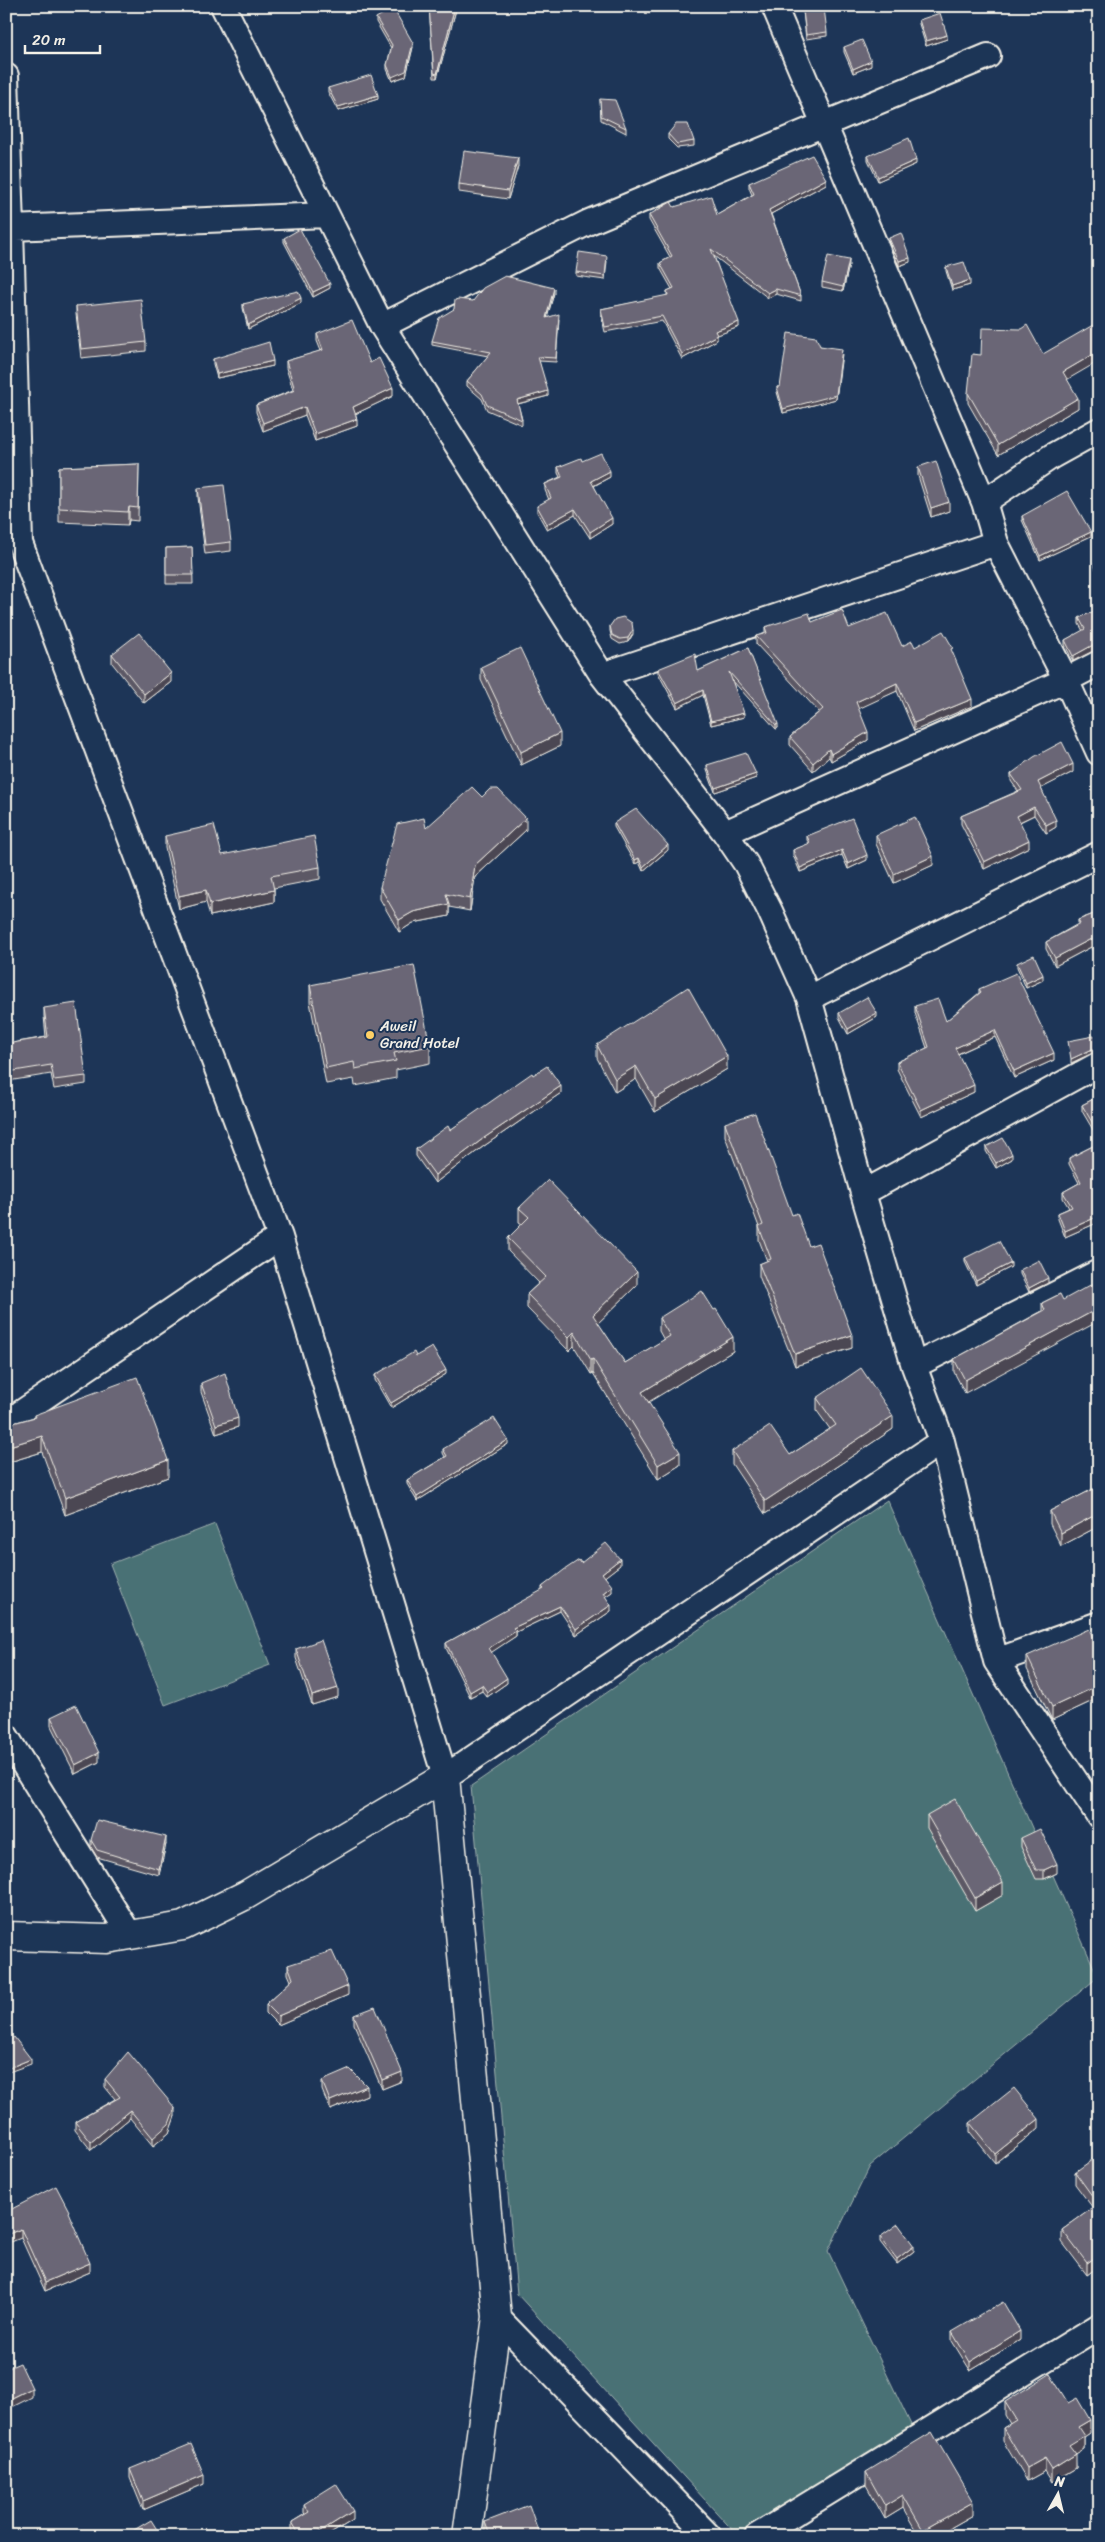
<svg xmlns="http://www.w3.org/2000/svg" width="1105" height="2542" font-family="Sriracha,sans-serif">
	<rect width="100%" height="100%" fill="#1d3557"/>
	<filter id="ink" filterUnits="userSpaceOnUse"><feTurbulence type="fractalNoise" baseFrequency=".02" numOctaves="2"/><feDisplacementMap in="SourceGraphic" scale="10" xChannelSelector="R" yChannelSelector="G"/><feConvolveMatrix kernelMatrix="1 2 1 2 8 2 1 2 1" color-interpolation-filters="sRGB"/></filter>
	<g filter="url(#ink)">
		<path fill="#4a7175" stroke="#9fb1ae" d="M887,1500L1098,1977L870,2166L828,2251L912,2427L737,2535L517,2294L471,1786Z
			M215,1524L270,1665L165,1705L110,1564Z"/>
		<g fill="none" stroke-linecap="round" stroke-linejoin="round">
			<g stroke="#f4f1e8" stroke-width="28">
				<path id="minor" d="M223,6L382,326L602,675L725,833L746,864L770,911L809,998L863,1193L914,1366L942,1441L996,1661L1099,1816
					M774,6L984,502L996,543L1066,680L1099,753
					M6,76L11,228
					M326,215L11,228L20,543L280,1237L445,1777L942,1441
					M382,326L589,222L988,56
					M984,502L1052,456L1099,430
					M602,675L996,543
					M725,833L1066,680L1099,663
					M809,998L1099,854
					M863,1193L1099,1064
					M914,1366L1099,1272
					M6,1423L280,1237
					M996,1661L1099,1624
					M6,1736L130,1935
					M497,2317L709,2536
					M757,2536L1099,2326"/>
			</g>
			<g stroke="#f4f1e8" stroke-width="31">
				<path id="tertiary" d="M6,1936L107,1939L183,1926L246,1895L445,1777L497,2317L467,2536"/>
			</g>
			<use href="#minor" stroke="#1d3557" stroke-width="24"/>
			<use href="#tertiary" stroke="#1d3557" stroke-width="28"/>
		</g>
		<path fill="#5c5865" stroke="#f4f1e8" d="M429,6H457L437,78H434Z
			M643,6H664L646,14Z
			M803,11L827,32V36L806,39Z
			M376,18L413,47L406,76L392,81L387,69V65L391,48L376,22Z
			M919,20L947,39L926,46L919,24Z
			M844,47L871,66L853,73L844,52Z
			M328,88L378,99L338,111L328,92Z
			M600,99L626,128V133L601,120Z
			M668,134L694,141V146L677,148L668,139Z
			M868,156L916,164L878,181L868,160Z
			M518,166L508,199L459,192V184Z
			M749,183L826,184L771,214L801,296V301L776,294L768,298L714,256L739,327L717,335V340L682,359L662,321L605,332L601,314V309L667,296V291L672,289L660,268V263L670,257L649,220V215L674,207L717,215L752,195L749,188Z
			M284,238L330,288L313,297L284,242Z
			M889,238L910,262L899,266L889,242Z
			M607,261L605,280L576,276V272Z
			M849,265L843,291L822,287V282Z
			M946,267L970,285L952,290L946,271Z
			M554,293L547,317L559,319L556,362L539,361L548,396L518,404L522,420V425L487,410L482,399L467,386V381L488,356L432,345V341L454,309L473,301Z
			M301,303L248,329L243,308V304Z
			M76,306L146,342V351L81,358L76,314Z
			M317,334L370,363L393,396L355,414L357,426L315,441L305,415L263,431L256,412V405L293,390L286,368V361L321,351L317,341Z
			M820,346L842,354L836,399L783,413L777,392V387H780Z
			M1043,354L1067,380L1078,408L998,455L968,403V393L981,355Z
			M213,359L273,366L217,378L213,364Z
			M582,461L610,477L594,486L612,524L590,538L575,515L547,530L537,512V506L549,500L545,490V484L560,477L558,473V467Z
			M139,464L138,521L129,520L128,525L59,522V467Z
			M918,467L949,511L931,517L918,476Z
			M198,488L231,542V551L205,554L198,497Z
			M1022,516L1091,536L1040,560L1022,520Z
			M192,547L193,584H166V548Z
			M1099,560V575L1095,567V562Z
			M1099,609V650L1093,651L1073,661L1065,645V640L1083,631L1079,624V618Z
			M812,622L849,628L902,646L915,647L953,655L972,706L914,731L897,691L858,708L868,740L831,761L829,757L813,771L790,745V737L819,712L756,644V636L765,634V627Z
			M610,626L633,634L628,642L620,644L612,639L610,631Z
			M748,648L778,728L776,729L732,680L744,717L711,725L703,695L677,708L658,673V669L698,671Z
			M112,654L171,682L144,703L112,663Z
			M481,667L560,746L521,765L481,680Z
			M707,765L756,778L715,792L707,770Z
			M1073,772L1041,788L1056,827L1046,833L1034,815L1020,822L1029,847L984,869L961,824V816L1018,791L1011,781V774Z
			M482,797L526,830L475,877L470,911L449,907V916L413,923L399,932L380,899V887Z
			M614,823L668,850L643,871L639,862L635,864L614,827Z
			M876,835L933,865L894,883L876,844Z
			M165,836L222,855L320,867V879L274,888V902L210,916L206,902L179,909L165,848Z
			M807,836L867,860L848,869L842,855L800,872L793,855V850L809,844L807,840Z
			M1099,912V957L1098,956L1095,957L1091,947L1055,966L1046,949V942L1078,924V920Z
			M1017,963L1043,980L1026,988L1017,967Z
			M310,985L430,1046V1063L396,1070V1078L355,1086L354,1079L326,1084L310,1002Z
			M979,989L1054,1060L1014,1078L995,1037L958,1054L974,1092L921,1117L897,1069V1062L927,1048L915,1013V1006L946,1021L979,993Z
			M44,1008L86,1076V1084L54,1089L51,1074L8,1081L6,1068V1044L46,1037L44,1016Z
			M839,1013L877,1017L848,1034L839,1017Z
			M597,1045L727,1069L655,1112L636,1079L615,1092L597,1058Z
			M533,1075L561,1093L484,1146L435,1183L416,1156V1149L450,1130Z
			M1099,1096V1140L1082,1111V1105Z
			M725,1123L792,1215L809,1246L852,1348L795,1366L759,1276V1264L767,1261L759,1240V1227L725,1136Z
			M1099,1143V1222L1065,1237L1058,1219V1213L1069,1208L1063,1198V1192L1079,1183L1069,1164V1158Z
			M986,1147L1012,1159L996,1168L986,1151Z
			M519,1208L637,1285L598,1323L625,1363L664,1340L659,1331V1318L733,1351L648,1402L680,1465L658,1479L593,1373L591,1374L574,1346L569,1351L527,1308V1294L539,1283L508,1251V1238L522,1224L519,1222Z
			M965,1258L1011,1267L976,1285L965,1262Z
			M1020,1270L1048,1283L1029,1292L1020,1274Z
			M1060,1294L965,1393L954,1372V1359L1042,1311V1303Z
			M416,1356L446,1374L391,1408L375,1380V1375Z
			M201,1383L238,1427L216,1434L201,1392Z
			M817,1398L893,1429L765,1514L732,1464V1451L790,1455L830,1429L817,1411Z
			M34,1415L168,1477L65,1515L42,1452L6,1463V1425L34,1417Z
			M508,1444L417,1501L407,1484V1480L445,1457L443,1453V1449Z
			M1099,1486V1526L1061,1546L1050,1524V1511Z
			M581,1563L620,1565L604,1577L612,1592L605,1596L611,1611L576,1635L560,1611L516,1632V1636L491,1652L507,1683L487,1697L482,1691L470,1697L446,1648V1643L542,1591V1587Z
			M296,1649L338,1697L312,1705L296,1658Z
			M1099,1650V1698L1052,1720L1027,1669V1656Z
			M51,1717L99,1762L75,1774L51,1726Z
			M927,1815L1003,1895L975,1911L927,1828Z
			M1021,1838L1057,1873L1044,1879H1036L1021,1847Z
			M91,1840L166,1844L159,1875L97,1857L91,1847Z
			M288,1965L348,1995L278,2025L266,2013V2004L291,1981L288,1974Z
			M354,2015L402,2081L382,2089L354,2024Z
			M105,2079L175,2116L169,2133L153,2146L130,2118L91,2150L75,2130V2122L115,2099L105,2087Z
			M322,2081L367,2095L330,2110L322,2090Z
			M970,2123L1039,2128L995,2163L970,2132Z
			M1099,2161V2266L1087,2275L1062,2242V2230L1093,2208L1075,2184V2172Z
			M6,2212L69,2216L90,2272L45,2291L21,2238Z
			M880,2237L914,2251L897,2264L880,2242Z
			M952,2332L1020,2340L970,2370L952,2341Z
			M1005,2402L1090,2433L1084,2437V2449L1075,2454L1076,2468L1052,2482L1045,2471L1027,2481L1003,2441V2428L1010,2424L1005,2415Z
			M130,2469L204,2484L143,2510L130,2478Z
			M866,2472L973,2515L936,2536H919L903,2508L885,2519L866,2485Z
			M304,2504L353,2520L327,2536H295L292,2531V2522L305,2514L304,2513Z
			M485,2522L540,2536H485Z"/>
		<path fill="#4b4753" stroke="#f4f1e8" d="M455,6H457L437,78V74Z
			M653,6H664L646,14V9Z
			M947,35V39L926,46V41Z
			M413,43V47L406,76L392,81V77Z
			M871,61V66L853,73V69Z
			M378,95V99L338,111V107Z
			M518,158V166L508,199V191Z
			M916,160V164L878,181V177Z
			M826,179V184L769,215V210Z
			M910,258V262L899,266V261Z
			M849,260V265L843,291V287Z
			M970,280V285L952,290V286Z
			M330,284V288L313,297V292Z
			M554,288V293L546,322V318Z
			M776,289V294L768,298V293Z
			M301,298V303L248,329V325Z
			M739,322V327L715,336V331Z
			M717,335V340L682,359V354Z
			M842,349L836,399L783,413V409Z
			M1099,351V361L1063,382V372Z
			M273,361V366L217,378V374Z
			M393,388V396L353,415V407Z
			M548,391V396L517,404V400Z
			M1078,398V408L998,455V445Z
			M305,407V415L263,431V423Z
			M357,419V426L315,441V434Z
			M610,471V477L591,487V481Z
			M949,502V511L931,517V508Z
			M129,507V520L128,525V512Z
			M575,509V515L547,530V524Z
			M612,518V524L590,538V532Z
			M1091,532V536L1040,560V556Z
			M633,630V634L628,642V638Z
			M1093,645V651L1073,661V656Z
			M171,673V682L144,703V694Z
			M897,683V691L856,710V702Z
			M703,690V695L677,708V703Z
			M972,699V706L914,731V723Z
			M744,713V717L711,725V721Z
			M778,724V728L776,729V725Z
			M868,732V740L831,761V754Z
			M560,733V746L521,765V752Z
			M829,749V757L813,771V763Z
			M1073,764V772L1038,790V782Z
			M756,774V778L715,792V788Z
			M1034,807V815L1017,823V816Z
			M526,818V830L475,877L470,911V899L475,865Z
			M1056,820V827L1046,833V825Z
			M1029,840V847L984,869V862Z
			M668,845V850L643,871V867Z
			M842,850V855L800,872V868Z
			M867,855V860L848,869V864Z
			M933,856V865L894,883V874Z
			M639,858V862L635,864V860Z
			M206,890V902L179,909V896Z
			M274,890V902L210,916V904Z
			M449,904V916L413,923L399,932V920L413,912Z
			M1091,939V947L1055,966V958Z
			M1098,948V956L1095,957V949Z
			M1043,975V980L1026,988V983Z
			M877,1013V1017L848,1034V1029Z
			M995,1030V1037L955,1055V1048Z
			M1099,1046V1050L1071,1063V1059Z
			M1054,1053V1060L1014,1078V1071Z
			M727,1056V1069L655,1112V1099Z
			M636,1066V1079L615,1092V1079Z
			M974,1085V1092L921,1117V1110Z
			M561,1086V1093L484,1146L435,1183V1175L484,1138Z
			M1012,1154V1159L996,1168V1163Z
			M1099,1216V1222L1065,1237V1231Z
			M1011,1263V1267L976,1285V1281Z
			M637,1272V1285L593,1328V1315Z
			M1048,1278V1283L1029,1292V1288Z
			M1099,1308V1321L965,1393V1380Z
			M574,1332V1346L569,1351V1337Z
			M852,1335V1348L795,1366V1354Z
			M733,1337V1351L642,1406V1392Z
			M593,1359V1373L591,1374V1360Z
			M446,1370V1374L391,1408V1403Z
			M893,1416V1429L765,1514V1501Z
			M238,1418V1427L216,1434V1425Z
			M42,1436V1452L6,1463V1447Z
			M508,1440V1444L417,1501V1497Z
			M680,1452V1465L658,1479V1465Z
			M168,1460V1477L65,1515V1498Z
			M1099,1513V1526L1061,1546V1533Z
			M620,1559V1565L602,1579V1573Z
			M612,1586V1592L603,1598V1593Z
			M611,1605V1611L576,1635V1629Z
			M560,1606V1611L516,1632V1636L489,1654V1648L513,1628Z
			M507,1678V1683L487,1697V1692Z
			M482,1685V1691L470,1697V1692Z
			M1099,1685V1698L1052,1720V1707Z
			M338,1688V1697L312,1705V1696Z
			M99,1753V1762L75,1774V1765Z
			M166,1837V1844L159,1875V1869Z
			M1057,1864V1873L1044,1879V1870Z
			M1003,1882V1895L975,1911V1898Z
			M348,1986V1995L278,2025V2016Z
			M31,2059V2064L6,2073V2069Z
			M402,2072V2081L382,2089V2080Z
			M367,2086V2095L330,2110V2101Z
			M175,2108V2116L169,2133L153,2146V2138Z
			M130,2110V2118L91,2150V2142Z
			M1039,2119V2128L995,2163V2154Z
			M21,2229V2238L6,2244V2235Z
			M914,2246V2251L897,2264V2259Z
			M1099,2255V2266L1087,2275V2263Z
			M90,2263V2272L45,2291V2282Z
			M1020,2331V2340L970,2370V2362Z
			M32,2388V2397L6,2410V2401Z
			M1090,2420V2433L1084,2437V2449L1069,2458V2445L1078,2427Z
			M1076,2454V2468L1052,2482V2469Z
			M1045,2458V2471L1027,2481V2468Z
			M204,2475V2484L143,2510V2501Z
			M903,2495V2508L885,2519V2506Z
			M973,2502V2515L936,2536H923V2530Z
			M353,2511V2520L327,2536H313Z"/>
		<path fill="#6b6676" stroke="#f4f1e8" d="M429,6H455L437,74L434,73Z
			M645,6H653L646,9Z
			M393,8L413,43L406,71L392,77L387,65L392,45L376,18Z
			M824,8L827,32L806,35L803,11Z
			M940,13L947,35L926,41L919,20Z
			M862,40L871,61L853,69L844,47Z
			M371,75L378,95L338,107L328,88Z
			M600,99L615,100L626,128L601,116Z
			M676,124H688L694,141L677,144L668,134Z
			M909,138L916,160L878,177L868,156Z
			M464,151L518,158L508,191L459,184Z
			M812,155L826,179L769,210L801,296L776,289L768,293L711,249L739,322L715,331L717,335L682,354L662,316L605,327L601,309L668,295L667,291L674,288L660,263L672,256L649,215L671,202L674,207L711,196L717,215L754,194L749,183Z
			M300,229L330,284L313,292L284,238Z
			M901,233L910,258L899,261L889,238Z
			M579,252L607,256L605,276L576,272Z
			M828,256L849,260L843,287L822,282Z
			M964,262L970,280L952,286L946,267Z
			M505,276L554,288L546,318L559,314L556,358L538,357L548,391L517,400L522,420L487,405L482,394L467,381L491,352L432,341L439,318L454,309L455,300L458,299L473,301L483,288Z
			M298,291L301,298L248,325L243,304Z
			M141,299L146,342L81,349L76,306Z
			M352,320L370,363L379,358L393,388L353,407L357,419L315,434L305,407L263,423L256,405L295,390L286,361L323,350L317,334Z
			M1027,325L1043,354L1093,325L1099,335V351L1063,372L1078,398L998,445L968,393L972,354L981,355L982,328L1021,329Z
			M788,333L816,337L820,346L842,349L836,395L783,409L777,387H780Z
			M269,342L273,361L217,374L213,359Z
			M601,453L610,471L591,481L612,518L590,532L575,509L547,524L537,506L551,498L545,484L562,477L558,467L581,458L582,461Z
			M936,461L949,502L931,508L918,467Z
			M139,464L138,508L129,507L128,512L59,508V467Z
			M224,485L231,542L205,545L198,488Z
			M1067,491L1091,532L1040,556L1022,516Z
			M192,547L193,575H166V548Z
			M1099,560V569L1095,562Z
			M1099,609V645H1093L1073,656L1065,640L1085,629L1079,618Z
			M842,610L849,628L887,613L902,646L912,641L915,647L943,631L953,648L951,649L972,699L914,723L897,683L856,702L868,732L831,754L829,749L813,763L790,737L823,709L756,636L767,633L765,627L809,613L812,622Z
			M623,617L632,623L633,630L628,638L620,639L612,635L610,626L615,619Z
			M139,633L171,673L144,694L112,654Z
			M520,648L560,733L521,752L481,667Z
			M748,648L778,724L776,725L729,672L744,713L711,721L703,690L677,703L658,669L695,654L698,671Z
			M1062,742L1073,764L1038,782L1056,820L1046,825L1034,807L1017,816L1029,840L984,862L961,816L1022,790L1011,774L1034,757Z
			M746,753L756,774L715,788L707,765Z
			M472,787L482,797L490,789H498L526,818L475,865L470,899L446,894L449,904L413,912L399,920L380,887L397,824L424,818L426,828Z
			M636,809L668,845L643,867L639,858L635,860L614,823Z
			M915,817L933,856L894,874L876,835Z
			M852,818L867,855L848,864L842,850L800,868L793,850L810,843L807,836Z
			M214,825L222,855L314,836L320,867L271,876L274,890L210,904L206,890L179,896L165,836Z
			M1099,912V949L1098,948L1095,949L1091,939L1055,958L1046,942L1080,924L1078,920Z
			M1034,955L1043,975L1026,983L1017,963Z
			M414,965L430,1046L394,1053L396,1061L355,1069L354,1062L326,1068L310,985Z
			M1016,973L1054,1053L1014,1071L995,1030L955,1048L974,1085L921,1110L897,1062L929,1047L915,1006L938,999L946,1021L981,992L979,989Z
			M688,987L727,1056L655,1099L636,1066L615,1079L597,1045Z
			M867,997L877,1013L848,1029L839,1013Z
			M76,1003L86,1076L54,1080L51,1065L8,1072L6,1059V1044L48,1037L44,1008Z
			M1099,1035V1046L1071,1059L1068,1041Z
			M547,1066L561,1086L484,1138L435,1175L416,1149L448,1126L450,1130L532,1073L533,1075Z
			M1099,1096V1134L1082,1105Z
			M755,1113L792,1215L797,1213L809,1246L818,1243L852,1335L795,1354L759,1264L771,1259L759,1227L763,1225L725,1123Z
			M1003,1138L1012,1154L996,1163L986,1147Z
			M1099,1143V1216L1065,1231L1058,1213L1072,1207L1063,1192L1081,1182L1069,1158Z
			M548,1180L637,1272L593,1315L625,1363L670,1336L659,1318L702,1291L714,1310L716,1309L733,1337L642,1392L680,1452L658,1465L593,1359L591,1360L574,1332L569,1337L527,1294L546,1277L508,1238L529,1217L519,1208Z
			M999,1241L1011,1263L976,1281L965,1258Z
			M1039,1260L1048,1278L1029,1288L1020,1270Z
			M1094,1283L1099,1291V1308L965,1380L954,1359L1045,1310L1042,1303L1060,1294L1063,1300Z
			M432,1347L446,1370L391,1403L375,1375L414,1352L416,1356Z
			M861,1368L893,1416L765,1501L732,1451L770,1426L790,1455L836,1425L817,1398Z
			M225,1373L238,1418L216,1425L201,1383Z
			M137,1377L168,1460L65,1498L42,1436L6,1447V1425L35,1417L34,1415Z
			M494,1418L508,1440L417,1497L407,1480L447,1456L443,1449Z
			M1099,1486V1513L1061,1533L1050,1511Z
			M606,1543L620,1559L602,1573L612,1586L603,1593L611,1605L576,1629L560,1606L513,1628L516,1631L489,1648L507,1678L487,1692L482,1685L470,1692L446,1643L544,1589L542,1587L564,1570L579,1560L581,1563Z
			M1089,1629L1099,1650V1685L1052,1707L1027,1656Z
			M321,1640L338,1688L312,1696L296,1649Z
			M76,1705L99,1753L75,1765L51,1717Z
			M955,1799L1003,1882L975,1898L927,1815Z
			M97,1820L166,1837L159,1869L97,1850L91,1840Z
			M1040,1829L1057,1864L1044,1870H1036L1021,1838Z
			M332,1951L348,1986L278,2016L266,2004L293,1979L288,1965Z
			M375,2007L402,2072L382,2080L354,2015Z
			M14,2037L31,2059L6,2069V2043Z
			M128,2052L175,2108L169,2124L153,2138L130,2110L91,2142L75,2122L120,2097L105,2079Z
			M350,2069L367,2086L330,2101L322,2081Z
			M1014,2088L1039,2119L995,2154L970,2123Z
			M1096,2157L1099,2161V2255L1087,2263L1062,2230L1098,2204L1075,2172Z
			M56,2186L69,2211L68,2212L90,2263L45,2282L21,2229L6,2235V2212Z
			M898,2224L914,2246L897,2259L880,2237Z
			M1003,2302L1020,2331L970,2362L952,2332Z
			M20,2363L32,2388L6,2401V2369Z
			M1050,2374L1068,2403L1077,2398L1090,2420L1078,2427L1084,2436L1069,2445L1076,2454L1052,2469L1045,2458L1027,2468L1003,2428L1016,2420L1005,2402Z
			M932,2432L973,2502L923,2530L903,2495L885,2506L866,2472Z
			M191,2444L204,2475L143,2501L130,2469Z
			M336,2484L353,2511L313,2536H300L292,2522L309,2512L304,2504Z
			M529,2505L540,2536H490L485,2522Z
			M151,2520L161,2536H124Z"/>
	</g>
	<circle fill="#ffd166" stroke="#1d3557" stroke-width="2" cx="370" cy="1035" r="5"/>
	<g text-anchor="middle" stroke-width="4" stroke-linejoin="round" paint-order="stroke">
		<g font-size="15" fill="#f4f1e8" stroke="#1d3557" text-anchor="start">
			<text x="380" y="1031">Aweil<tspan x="380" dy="17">Grand Hotel</tspan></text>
		</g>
	</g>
	<rect width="1105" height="2542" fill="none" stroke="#1d3557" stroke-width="25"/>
	<rect x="12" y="12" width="1080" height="2517" fill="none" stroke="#f4f1e8" stroke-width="2" filter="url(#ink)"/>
	<g transform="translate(1058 2494) rotate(8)" stroke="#1d3557" stroke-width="4" paint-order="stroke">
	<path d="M0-4L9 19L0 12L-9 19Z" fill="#f4f1e8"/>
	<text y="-8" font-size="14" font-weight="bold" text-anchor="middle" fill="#f4f1e8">N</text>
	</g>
	<path d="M25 45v8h75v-8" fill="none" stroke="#f4f1e8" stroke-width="2.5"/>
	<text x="32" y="45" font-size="15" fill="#f4f1e8" stroke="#1d3557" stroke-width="4" paint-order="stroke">20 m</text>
</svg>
